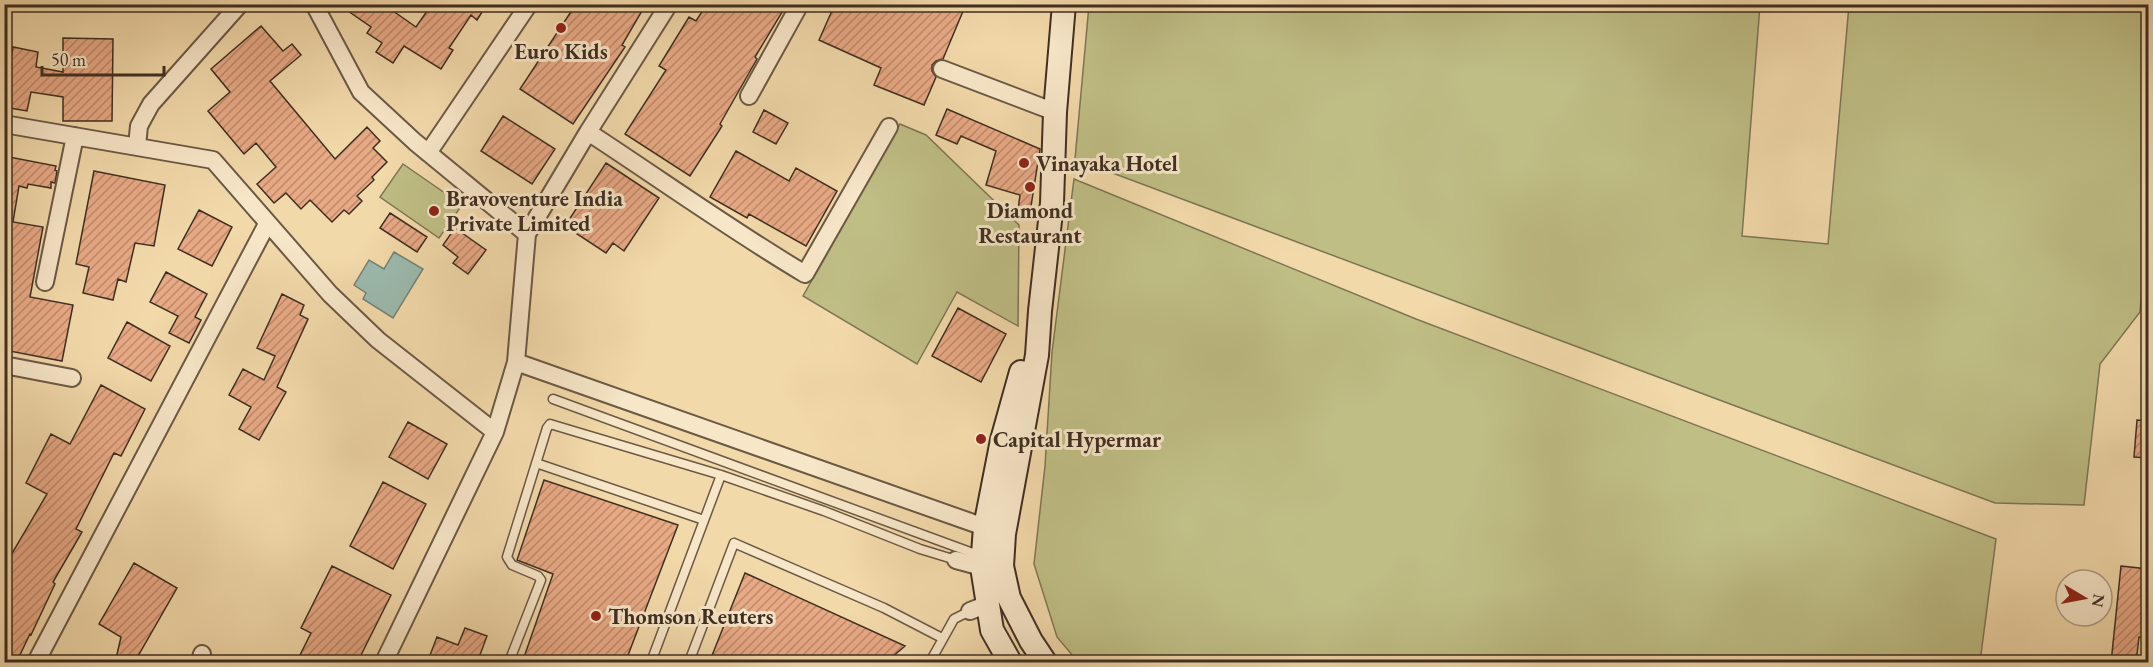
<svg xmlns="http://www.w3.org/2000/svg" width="2153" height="667" font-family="'EB Garamond',serif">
	<defs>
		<pattern id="building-hatch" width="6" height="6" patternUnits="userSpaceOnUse" patternTransform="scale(1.5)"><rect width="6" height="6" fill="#e8a985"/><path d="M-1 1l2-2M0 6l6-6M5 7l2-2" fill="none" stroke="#bd8a6c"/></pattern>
	</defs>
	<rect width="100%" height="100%" fill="#f2d9aa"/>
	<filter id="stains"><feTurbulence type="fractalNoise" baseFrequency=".00333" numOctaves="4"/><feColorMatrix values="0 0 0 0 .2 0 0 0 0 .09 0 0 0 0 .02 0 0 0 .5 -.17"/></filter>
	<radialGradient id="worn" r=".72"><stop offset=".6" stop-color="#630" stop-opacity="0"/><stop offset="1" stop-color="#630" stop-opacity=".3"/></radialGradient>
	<path fill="#bfbe85" stroke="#7e7654" stroke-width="1.5" d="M1089,5H1760L1742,236L1828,244L1849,5H2148V215L2140,312L2100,364L2084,505L1995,503L1075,159Z
		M900,124L926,135L1019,225L1018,326L957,292L917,364L803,296Z
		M403,164L462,205L439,238L380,197Z
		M1074,179L1416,319L1996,539L1980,662H1078L1057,637L1034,564L1045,466L1052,352Z"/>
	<path fill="#9bbaae" stroke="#768276" stroke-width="1.5" d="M394,252L423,269L393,318L363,299L366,293L354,285L369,260L384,269Z"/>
	<path fill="url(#building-hatch)" stroke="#3e2e22" stroke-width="1.5" d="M338,4H383L416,27L432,4H487L477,20L471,15L449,48L453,50L441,69L404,46L393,63L376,52L382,43L367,33L371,27Z
		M576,4H646L622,45L625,47L573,124L520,89Z
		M707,4H787L755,57L757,59L720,124L722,126L690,176L625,134L666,70L659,66L689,17L696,21Z
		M835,4H966L943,59L936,61L932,65V71L936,77L924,105L874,85L881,68L819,40Z
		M261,26L283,51L292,44L301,55L270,81L335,159L367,127L380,141L373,148L387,162L372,177L374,180L357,196L362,201L349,214L344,210L332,222L310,200L301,209L286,193L274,203L257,184L276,167L256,143L244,154L208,111L230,92L211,69Z
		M63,38L113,39L112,121H63V97L31,92L27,111L4,107V93L13,47L38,52L36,67L63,72Z
		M947,109L1040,149L1029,219L1017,217L1020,195L986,185L996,151L961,136L957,144L936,135Z
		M764,110L788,123L776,144L753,132Z
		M503,116L555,149L532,184L481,151Z
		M736,151L789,181L796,168L837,191L806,246L749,214L747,218L710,197Z
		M4,156L56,166L55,170L57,171L55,183L51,182V188L28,184L27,188L19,186L13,222L43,227L30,297L73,305L62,361L4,350Z
		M606,163L659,198L624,251L613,243L606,253L565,226Z
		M94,171L165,185L154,246L135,243L126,282L118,279L113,300L83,293L89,267L76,264Z
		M199,210L232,227L212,266L178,249Z
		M390,213L427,237L417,252L380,228Z
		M455,228L486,250L468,274L453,263L458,257L443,245Z
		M166,272L207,294L195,317L201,320L189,343L169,333L178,316L150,302Z
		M282,294L304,305L300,315L308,319L277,387L286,392L259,440L239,429L251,407L229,395L243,369L264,380L275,356L257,348Z
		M958,308L1006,334L981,382L932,356Z
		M127,322L170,346L151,381L108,358Z
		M101,385L145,409L121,456L114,453L76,529L82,532L53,582L55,584L31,635L30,634L16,663H4V567L47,494L26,483L51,434L70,444Z
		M2137,420L2148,421V458L2134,457Z
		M408,422L447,444L428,479L389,457Z
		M544,480L678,525L625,663H522L553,574L517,560Z
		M383,482L426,504L393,569L350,546Z
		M134,563L177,588L134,663H115L121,637L99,624Z
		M332,566L391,595L357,663H296L311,633L301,628Z
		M2121,566L2148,569V638L2139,637L2136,663H2111Z
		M745,573L905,646L885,663H709Z
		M465,628L487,636L477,663H427L437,637L458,645Z"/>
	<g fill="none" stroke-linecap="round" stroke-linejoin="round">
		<g stroke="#6b5944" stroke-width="11">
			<path id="lane" d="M553,399L981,556
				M536,463L704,520
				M509,662L541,580L538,576L512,565L507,557L547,428L550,424L721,475L824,511L920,549L956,560
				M651,662L721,475
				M689,662L734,543L884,608L942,638
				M930,662L954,619L970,611"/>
		</g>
		<g stroke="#6b5944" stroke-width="20">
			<path id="street" d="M314,4L361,92L415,142L527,234
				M942,69L1055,112
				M749,96L800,4
				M4,124L213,160L330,294L378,340L495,432
				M588,132C660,179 731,230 805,274L889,127
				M137,146L139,126L151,104L240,4
				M428,153L529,4
				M45,282L75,136
				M516,362L993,530
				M4,365L72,378
				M956,560L982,567H993
				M970,611L988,604
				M36,662L267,224
				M200,662L202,654
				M384,662L495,432L516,362L527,234L588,132L669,4"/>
		</g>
		<g stroke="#3e2e22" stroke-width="26">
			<path id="secondary" d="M1010,662L992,630L982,567L985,527L1002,440L1021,372
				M1045,662L1031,641L1009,598L1002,566L1004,534L1037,355L1040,311L1052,203L1055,112L1064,4"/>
		</g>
		<use href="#lane" stroke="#f7e6c8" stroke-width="8"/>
		<use href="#street" stroke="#f7e6c8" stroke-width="16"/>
		<use href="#secondary" stroke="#f7e6c8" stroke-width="22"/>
	</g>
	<g fill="#8f2418" stroke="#f7e6c8" stroke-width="2">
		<circle cx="561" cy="28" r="6"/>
		<circle cx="1024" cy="163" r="6"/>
		<circle cx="1030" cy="187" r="6"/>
		<circle cx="434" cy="211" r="6"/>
		<circle cx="981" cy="439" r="6"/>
		<circle cx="596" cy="616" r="6"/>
	</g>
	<g text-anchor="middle" stroke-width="6" stroke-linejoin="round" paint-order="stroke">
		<g font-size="22" font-weight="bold" fill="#3e2e22" stroke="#f7e6c8" text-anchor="start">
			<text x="561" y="59" text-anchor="middle">Euro Kids</text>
			<text x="1036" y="171">Vinayaka Hotel</text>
			<text x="446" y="206">Bravoventure India<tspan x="446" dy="25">Private Limited</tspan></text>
			<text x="1030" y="218" text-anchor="middle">Diamond<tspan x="1030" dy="25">Restaurant</tspan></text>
			<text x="993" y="447">Capital Hypermar</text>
			<text x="608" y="624">Thomson Reuters</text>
		</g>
	</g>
	<rect width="2153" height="667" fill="none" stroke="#f2d9aa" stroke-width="24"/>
	<rect x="6" y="6" width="2141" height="655" fill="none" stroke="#3e2e22" stroke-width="3"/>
	<rect x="12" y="12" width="2129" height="643" fill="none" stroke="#3e2e22" stroke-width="1.5"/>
	<g transform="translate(2084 598) rotate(100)"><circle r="28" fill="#f7e6c8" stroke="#ad9c86" stroke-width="1.5"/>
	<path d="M0-4.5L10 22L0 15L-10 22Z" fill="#8f2418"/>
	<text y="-9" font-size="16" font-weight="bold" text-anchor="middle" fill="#3e2e22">N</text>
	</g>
	<path d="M42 66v9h122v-9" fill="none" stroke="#3e2e22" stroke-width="3"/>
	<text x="51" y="66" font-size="18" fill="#3e2e22" stroke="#f7e6c8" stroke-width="4.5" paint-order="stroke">50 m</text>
	<rect width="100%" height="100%" filter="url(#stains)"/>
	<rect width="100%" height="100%" fill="url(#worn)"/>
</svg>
